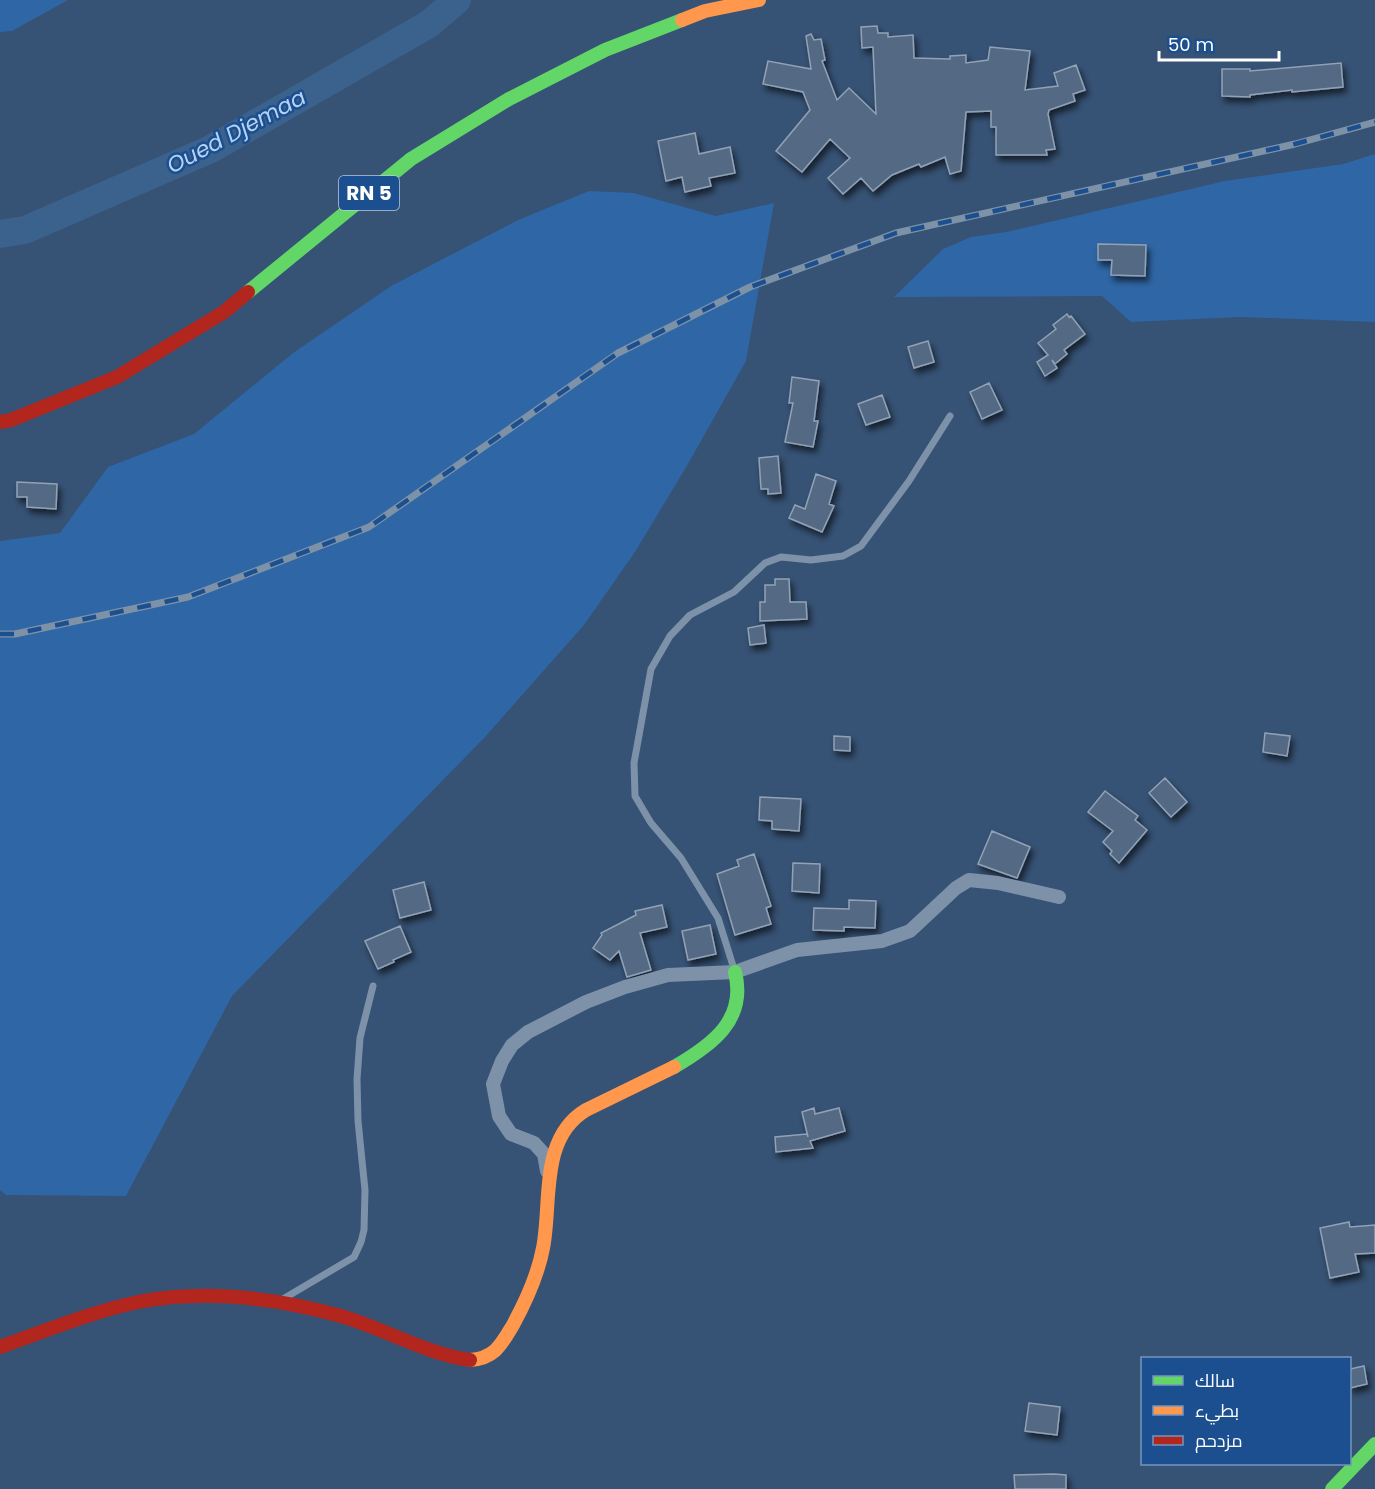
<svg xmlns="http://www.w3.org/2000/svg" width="1375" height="1489" font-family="Poppins,Cairo,sans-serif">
	<defs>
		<filter id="shadow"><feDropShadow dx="3" dy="5" stdDeviation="3" flood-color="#0009"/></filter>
	</defs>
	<rect width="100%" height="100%" fill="#365274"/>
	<path fill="#2f66a5" d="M0,0H68L12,31L0,32Z
		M1375,154V322L1241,317L1131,322L1102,296L894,297L943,249L971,237L1006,232L1225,181L1343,164Z
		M589,191L634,193L716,216L774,203L746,361L688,464L635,552L584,625L485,737L232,996L126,1196L6,1195L0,1190V541L60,533L108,467L194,434L293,353L391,286L518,220Z"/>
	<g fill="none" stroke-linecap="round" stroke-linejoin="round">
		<path stroke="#3b618d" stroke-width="28" d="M0,234L25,230L211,149L429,24L457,0"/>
	</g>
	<path fill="#526984" stroke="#92a2b6" stroke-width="1.5" filter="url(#shadow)" d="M877,26L878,33H888V37L913,35L914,58L950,59V56L966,55V63L988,60L990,47L1030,51L1025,90L1058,86L1054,73L1076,65L1085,90L1073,94L1075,101L1049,110L1048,114L1055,149L1046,150L1047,155H996V127H991V111L966,112L961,171L950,174L945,157L921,167L919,164L892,175L873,191L861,178L843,194L828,178L850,158L830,139L802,172L776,151L810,110L803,92L763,84L768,61L811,69L806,36L811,34L814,40L821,39L825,60L822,61L837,100L849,88L876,114L873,47L862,48L861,27Z
		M1341,63L1343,87L1292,92V90L1250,95V97L1222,96V69H1250V71Z
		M695,133L699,154L730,147L735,173L709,178L711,186L685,192L682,177L666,181L658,141Z
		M1098,244L1146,245L1145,276L1111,275L1112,260H1098Z
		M1067,314L1069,317L1071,316L1085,334L1064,350L1067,354L1055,364L1052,360L1057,368L1045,376L1037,362L1048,355L1038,343L1056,329L1053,325Z
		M928,341L934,362L914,368L908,347Z
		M792,377L819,381L814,421H818L813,447L785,442L793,403H789Z
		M989,383L1002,410L982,419L970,392Z
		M882,395L890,417L866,425L858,404Z
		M778,456L781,493L768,494V489H761L759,458Z
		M816,474L836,481L829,504L834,506L822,532L789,518L795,505L805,509Z
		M17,482L57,484L56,509L27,507V497H17Z
		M775,579H789L790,602H806L807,619L760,621V602H765V585H775Z
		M764,625L766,643L750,645L748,628Z
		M1265,733L1290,736L1287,756L1263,752Z
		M834,736L850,737V751L834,750Z
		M1165,778L1187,802L1171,817L1149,793Z
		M1105,791L1138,816L1135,820L1147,830L1119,863L1110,854L1112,851L1103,842L1113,831L1088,812Z
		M760,797L801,799L799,831L772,829V821L759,820Z
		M992,831L1030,847L1017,878L978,864Z
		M754,854L771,906L766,908L771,924L735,935L717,874L739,866L737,860Z
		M793,863L820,864L819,893L792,891Z
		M424,882L431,910L400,918L393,890Z
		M849,900L876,901L875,928L844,927V931L813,930L814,908L849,909Z
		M662,905L667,927L640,933L651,970L627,977L619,951L610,960L593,948L602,935L601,933L636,915L635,911Z
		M710,925L716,954L688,960L682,931Z
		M400,926L411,952L393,960L394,962L378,969L365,941Z
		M814,1108L815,1114L839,1108L845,1131L810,1141L813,1148L776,1152L775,1137L807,1134L808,1137L802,1112Z
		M1349,1222L1350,1227L1375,1225V1253L1355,1254L1359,1272L1330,1278L1320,1228Z
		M1364,1366L1367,1384L1350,1388V1369Z
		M1029,1403L1060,1407L1057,1435L1025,1431Z
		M1054,1474L1066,1475V1489H1015L1014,1475Z"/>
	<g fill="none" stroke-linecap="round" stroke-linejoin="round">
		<path stroke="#7d92a8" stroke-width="7" d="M735,972L718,918L681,858L651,823L635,796L634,763L651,669L670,636L690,615L734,592L765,563L781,557L811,560L843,556L861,546L909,481L950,416
			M283,1299L354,1257L361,1242L364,1230L365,1190L358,1121L357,1079L360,1038L373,986"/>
		<path stroke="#7d92a8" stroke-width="14" d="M547,1171L544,1154L534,1143L511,1134L499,1116L493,1084L502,1061L512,1045L528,1032L586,1002L625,987L668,975L735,972L797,950L882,941L910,931L956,888L969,880L998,883L1059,897"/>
		<path stroke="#63d668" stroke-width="14" d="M248,292L411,159L509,99L605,50L682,20
			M674,1067C712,1045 747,1020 735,972
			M1332,1489L1375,1444"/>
		<path stroke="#ff974d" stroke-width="14" d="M682,20L705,11L759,0
			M470,1360C495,1358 501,1345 513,1325C526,1301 538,1275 543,1248C552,1203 539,1138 586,1110L674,1067"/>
		<path stroke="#b3261e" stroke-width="14" d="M0,422L11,420L117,377L224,312L248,292
			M0,1347C45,1331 91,1312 138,1302C205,1289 276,1298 341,1316C385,1329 424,1353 470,1360"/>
		<g stroke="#7e92a7" stroke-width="7">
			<path id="rail" d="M0,634H15L188,597L369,527L618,353L750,287L896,233L1295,144L1375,122"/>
		</g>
		<use href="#rail" stroke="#1b4f8f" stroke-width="4.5" stroke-dasharray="14" stroke-linecap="butt"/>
	</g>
	<g text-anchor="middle" stroke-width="5" stroke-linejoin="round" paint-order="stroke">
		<rect fill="#1b4f8f" stroke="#bbcadd" stroke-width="1.5" x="339" y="176" width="60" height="34" rx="4.5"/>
		<g font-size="20" font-weight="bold" fill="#fff">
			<text x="369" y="200">RN 5</text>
		</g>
		<g font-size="22" font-style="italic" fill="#b5d3f5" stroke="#1b4f8f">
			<text transform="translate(236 131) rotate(-28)" y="8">Oued Djemaa</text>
		</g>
	</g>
	<rect x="1141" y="1357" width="210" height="108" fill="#1b4f8f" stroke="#7695bc" stroke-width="1.5"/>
	<rect x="1153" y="1376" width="30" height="9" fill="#63d668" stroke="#7695bc" stroke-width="1.5"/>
	<text x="1195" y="1387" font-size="18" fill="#ffffff">سالك</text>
	<rect x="1153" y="1406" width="30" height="9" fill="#ff974d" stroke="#7695bc" stroke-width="1.5"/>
	<text x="1195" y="1417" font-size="18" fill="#ffffff">بطيء</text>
	<rect x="1153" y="1436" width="30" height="9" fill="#b3261e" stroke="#7695bc" stroke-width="1.5"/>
	<text x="1195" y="1447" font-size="18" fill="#ffffff">مزدحم</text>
	<path d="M1159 51v9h120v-9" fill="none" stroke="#ffffff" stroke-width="3"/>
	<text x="1168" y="51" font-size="18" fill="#ffffff" stroke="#1b4f8f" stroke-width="4.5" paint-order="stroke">50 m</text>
</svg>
